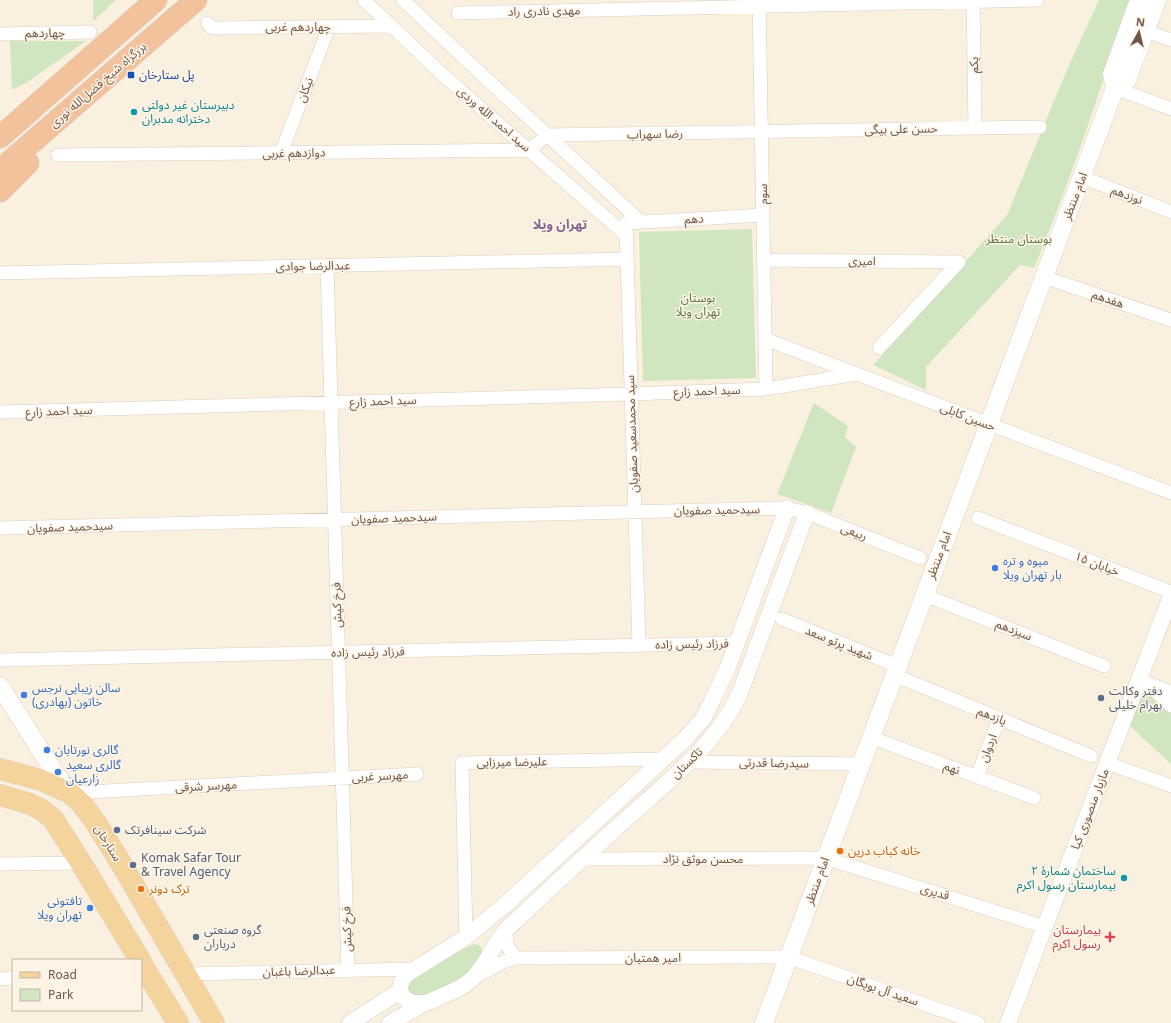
<svg xmlns="http://www.w3.org/2000/svg" width="1171" height="1023" font-family="'Noto Sans','Noto Sans Arabic',sans-serif">
	<rect width="100%" height="100%" fill="#faf0e0"/>
	<path fill="#d0e6c0" d="M93,0H116L93,21Z
		M1099,0H1130C1100,90 1071,180 1034,268L1020,265L926,367V390L873,365L1007,215L1066,72Z
		M10,41H86L29,81L12,90Z
		M752,229L756,378L643,381L639,232Z
		M814,403L848,426L845,437L856,447L831,513L777,494Z
		M1144,687L1171,712V764L1128,724Z
		M474,944C494,946 472,972 465,977C459,982 434,993 427,994C422,995 417,995 411,995L406,989L407,982L425,969Z"/>
	<g fill="none" stroke-linecap="round" stroke-linejoin="round">
		<g stroke="#ddccbd" stroke-width="14">
			<path id="minor" d="M364,0L444,76L626,235
				M403,0L463,57L641,222
				M759,0L766,389
				M973,1L975,128
				M458,13L1037,0
				M208,23L210,26L213,28L391,26
				M1146,31L1171,40
				M0,34L90,32
				M1115,88L1171,109
				M281,153L329,27
				M58,155L529,150L548,135L1040,127
				M1082,177L1171,212
				M764,260L959,262
				M327,266L348,969
				M0,273L627,259
				M1044,277L1171,320
				M765,339L1171,493
				M879,348L959,262
				M0,412L631,394L766,389L856,374
				M978,518L1171,592
				M0,528L787,508L807,513L920,558
				M924,595L1104,666
				M782,619L897,666
				M639,645L626,223L763,215
				M0,660L736,643
				M894,675L1091,756
				M1144,681L1171,706
				M1150,684L1171,692
				M870,737L1034,798
				M688,762L860,764
				M1107,763L1171,786
				M977,777L999,719
				M70,793L417,774
				M580,859L825,858L1045,927
				M0,864L81,863
				M506,930C506,943 507,950 517,958
				M466,937L462,763L663,759
				M185,974L414,969
				M475,977L503,962L517,958L788,957L978,1023
				M0,979L13,978"/>
		</g>
		<g stroke="#ddccbd" stroke-width="17">
			<path id="tertiary" d="M787,508L728,667L713,699L703,719L685,739L505,905L466,937L407,974C392,990 404,1005 423,1003C429,1003 435,999 440,997C452,992 465,987 474,977C488,963 494,942 508,928C547,891 586,855 626,819C667,782 715,746 739,695L807,513
				M350,1023L400,991
				M390,1023L425,1003
				M1008,1023L1171,596"/>
		</g>
		<g stroke="#e1cdbc" stroke-width="19">
			<path id="secondary" d="M1115,88L1127,80L1157,0
				M0,686L55,773L70,793
				M764,1023L1115,88L1112,74L1139,0"/>
		</g>
		<g stroke="#d9d3d0" stroke-width="22">
			<path id="primary" d="M0,769L41,780L70,793L82,804L96,823L122,865L214,1023
				M0,795L30,804L42,810L53,819L81,863L140,960
				M141,963L178,1023"/>
		</g>
		<g stroke="#d9d3d0" stroke-width="23">
			<path id="trunk" d="M0,137L156,0
				M0,170L196,0
				M0,191L28,163"/>
		</g>
		<use href="#minor" stroke="#fff" stroke-width="13"/>
		<use href="#tertiary" stroke="#fff" stroke-width="16"/>
		<use href="#secondary" stroke="#fff" stroke-width="18"/>
		<use href="#primary" stroke="#f4d39d" stroke-width="21"/>
		<use href="#trunk" stroke="#f2c29c" stroke-width="22"/>
	</g>
	<rect fill="#1a4fb4" stroke="#fdf4e6" stroke-width="1.5" x="127" y="71" width="8" height="8" rx="2"/>
	<g fill="#0f9aa8" stroke="#fdf4e6" stroke-width="1.5">
		<circle cx="134" cy="112" r="4"/>
		<circle cx="1124" cy="878" r="4"/>
	</g>
	<g fill="#3f7fe0" stroke="#fdf4e6" stroke-width="1.5">
		<circle cx="995" cy="568" r="4"/>
		<circle cx="24" cy="695" r="4"/>
		<circle cx="47" cy="750" r="4"/>
		<circle cx="58" cy="772" r="4"/>
		<circle cx="90" cy="908" r="4"/>
	</g>
	<g fill="#5c6f8a" stroke="#fdf4e6" stroke-width="1.5">
		<circle cx="1101" cy="698" r="4"/>
		<circle cx="117" cy="830" r="4"/>
		<circle cx="133" cy="865" r="4"/>
		<circle cx="196" cy="937" r="4"/>
	</g>
	<g fill="#e8710a" stroke="#fdf4e6" stroke-width="1.5">
		<circle cx="840" cy="851" r="4"/>
		<circle cx="141" cy="889" r="4"/>
	</g>
	<path fill="#e0444e" stroke="#fdf4e6" stroke-width="1.5" d="M1108 931h4v4h4v4h-4v4h-4v-4h-4v-4h4z"/>
	<g text-anchor="middle" stroke-width="3" stroke-linejoin="round" paint-order="stroke">
		<g font-size="12" fill="#6e574a" stroke="#fdf4e6">
			<text transform="translate(544 11) rotate(-1)" y="4">مهدی نادری راد</text>
			<text x="298" y="31">چهاردهم غربی</text>
			<text transform="translate(45 33) rotate(-1)" y="4">چهاردهم</text>
			<text transform="translate(974 65) rotate(-91)" y="4">یکم</text>
			<text transform="translate(98 85) rotate(-41)" y="4">بزرگراه شیخ فضل‌الله نوری</text>
			<text transform="translate(305 90) rotate(-69)" y="4">نیکان</text>
			<text transform="translate(494 119) rotate(41)" y="4">سید احمد الله وردی</text>
			<text transform="translate(901 129) rotate(-1)" y="4">حسن علی بیگی</text>
			<text transform="translate(655 134) rotate(-1)" y="4">رضا سهراب</text>
			<text transform="translate(294 153) rotate(-1)" y="4">دوازدهم غربی</text>
			<text transform="translate(763 194) rotate(-91)" y="4">سوم</text>
			<text transform="translate(1127 195) rotate(21)" y="4">نوزدهم</text>
			<text transform="translate(1075 196) rotate(-69)" y="4">امام منتظر</text>
			<text transform="translate(694 219) rotate(-3)" y="4">دهم</text>
			<text transform="translate(862 261) rotate(1)" y="4">امیری</text>
			<text transform="translate(313 266) rotate(-1)" y="4">عبدالرضا جوادی</text>
			<text transform="translate(1108 299) rotate(19)" y="4">هفدهم</text>
			<text transform="translate(707 391) rotate(-2)" y="4">سید احمد زارع</text>
			<text transform="translate(383 401) rotate(-2)" y="4">سید احمد زارع</text>
			<text transform="translate(59 411) rotate(-2)" y="4">سید احمد زارع</text>
			<text transform="translate(968 417) rotate(21)" y="4">حسین کابلی</text>
			<text transform="translate(632 434) rotate(-92)" y="4">سید محمدسعید صفویان</text>
			<text transform="translate(717 510) rotate(-1)" y="4">سیدحمید صفویان</text>
			<text transform="translate(394 518) rotate(-2)" y="4">سیدحمید صفویان</text>
			<text transform="translate(70 527) rotate(-2)" y="4">سیدحمید صفویان</text>
			<text transform="translate(854 532) rotate(21)" y="4">ربیعی</text>
			<text transform="translate(939 555) rotate(-69)" y="4">امام منتظر</text>
			<text transform="translate(1097 564) rotate(21)" y="4">خیابان ۱۵</text>
			<text transform="translate(337 605) rotate(-92)" y="4">فرخ کیش</text>
			<text transform="translate(1014 630) rotate(22)" y="4">سیزدهم</text>
			<text transform="translate(839 643) rotate(22)" y="4">شهید پرتو سعد</text>
			<text transform="translate(692 644) rotate(-1)" y="4">فرزاد رئیس زاده</text>
			<text transform="translate(368 652) rotate(-1)" y="4">فرزاد رئیس زاده</text>
			<text transform="translate(992 716) rotate(22)" y="4">یازدهم</text>
			<text transform="translate(988 748) rotate(-69)" y="4">اردوان</text>
			<text transform="translate(512 762) rotate(-1)" y="4">علیرضا میرزایی</text>
			<text transform="translate(687 763) rotate(-44)" y="4">تاکستان</text>
			<text transform="translate(774 763) rotate(1)" y="4">سیدرضا قدرتی</text>
			<text transform="translate(952 768) rotate(21)" y="4">نهم</text>
			<text transform="translate(380 776) rotate(-3)" y="4">مهرسر غربی</text>
			<text transform="translate(206 786) rotate(-3)" y="4">مهرسر شرقی</text>
			<text transform="translate(1090 809) rotate(-69)" y="4">مازیار منصوری کیا</text>
			<text transform="translate(108 843) rotate(58)" y="4">ستارخان</text>
			<text x="703" y="863">محسن موثق نژاد</text>
			<text transform="translate(817 881) rotate(-70)" y="4">امام منتظر</text>
			<text transform="translate(935 892) rotate(17)" y="4">قدیری</text>
			<text transform="translate(347 929) rotate(-92)" y="4">فرخ کیش</text>
			<text x="653" y="962">امیر همتیان</text>
			<text transform="translate(299 971) rotate(-2)" y="4">عبدالرضا باغبان</text>
			<text transform="translate(883 990) rotate(19)" y="4">سعید آل بویگان</text>
		</g>
		<g font-size="12" fill="#164399" stroke="#fdf4e6" text-anchor="start">
			<text x="139" y="79">پل ستارخان</text>
		</g>
		<g font-size="12" fill="#0d838f" stroke="#fdf4e6" text-anchor="start">
			<text x="142" y="109">دبیرستان غیر دولتی<tspan x="142" dy="14">دخترانه مدبران</tspan></text>
			<text x="1116" y="875" text-anchor="end">ساختمان شمارهٔ ۲<tspan x="1116" dy="14">بیمارستان رسول اکرم</tspan></text>
		</g>
		<g font-size="12" fill="#557945" stroke="#fdf4e6">
			<text x="1019" y="243">بوستان منتظر</text>
			<text x="698" y="302">بوستان<tspan x="698" dy="14">تهران ویلا</tspan></text>
		</g>
		<g font-size="12" fill="#366cbe" stroke="#fdf4e6" text-anchor="start">
			<text x="1003" y="565">میوه و تره<tspan x="1003" dy="14">بار تهران ویلا</tspan></text>
			<text x="32" y="692">سالن زیبایی نرجس<tspan x="32" dy="14">خاتون (بهادری)</tspan></text>
			<text x="55" y="754">گالری نورتابان</text>
			<text x="66" y="769">گالری سعید<tspan x="66" dy="14">زارعیان</tspan></text>
			<text x="82" y="905" text-anchor="end">تافتونی<tspan x="82" dy="14">تهران ویلا</tspan></text>
		</g>
		<g font-size="12" fill="#4e5e75" stroke="#fdf4e6" text-anchor="start">
			<text x="1109" y="695">دفتر وکالت<tspan x="1109" dy="14">بهرام خلیلی</tspan></text>
			<text x="125" y="834">شرکت سینافرتک</text>
			<text x="141" y="862">Komak Safar Tour<tspan x="141" dy="14">&amp; Travel Agency</tspan></text>
			<text x="204" y="934">گروه صنعتی<tspan x="204" dy="14">درباران</tspan></text>
		</g>
		<g font-size="12" fill="#c56008" stroke="#fdf4e6" text-anchor="start">
			<text x="848" y="855">خانه کباب درین</text>
			<text x="149" y="893">ترک دونر</text>
		</g>
		<g font-size="12" fill="#be3a42" stroke="#fdf4e6" text-anchor="end">
			<text x="1101" y="934">بیمارستان<tspan x="1101" dy="14">رسول اکرم</tspan></text>
		</g>
		<g font-size="13" font-weight="bold" fill="#826691" stroke="#fdf4e6">
			<text x="560" y="229">تهران ویلا</text>
		</g>
	</g>
	<rect x="12" y="959" width="130" height="52" fill="#fdf4e6" stroke="#c4b5a8"/>
	<rect x="20" y="972" width="20" height="6" fill="#f4d39d" stroke="#c4b5a8"/>
	<text x="48" y="979" font-size="12" fill="#6e574a">Road</text>
	<rect x="20" y="989" width="20" height="12" fill="#d0e6c0" stroke="#c4b5a8"/>
	<text x="48" y="999" font-size="12" fill="#6e574a">Park</text>
	<g transform="translate(1139 32) rotate(8)" stroke="#fdf4e6" stroke-width="3" paint-order="stroke">
	<path d="M0-3L7 15L0 10L-7 15Z" fill="#6e574a"/>
	<text y="-6" font-size="11" font-weight="bold" text-anchor="middle" fill="#6e574a">N</text>
	</g>
</svg>
